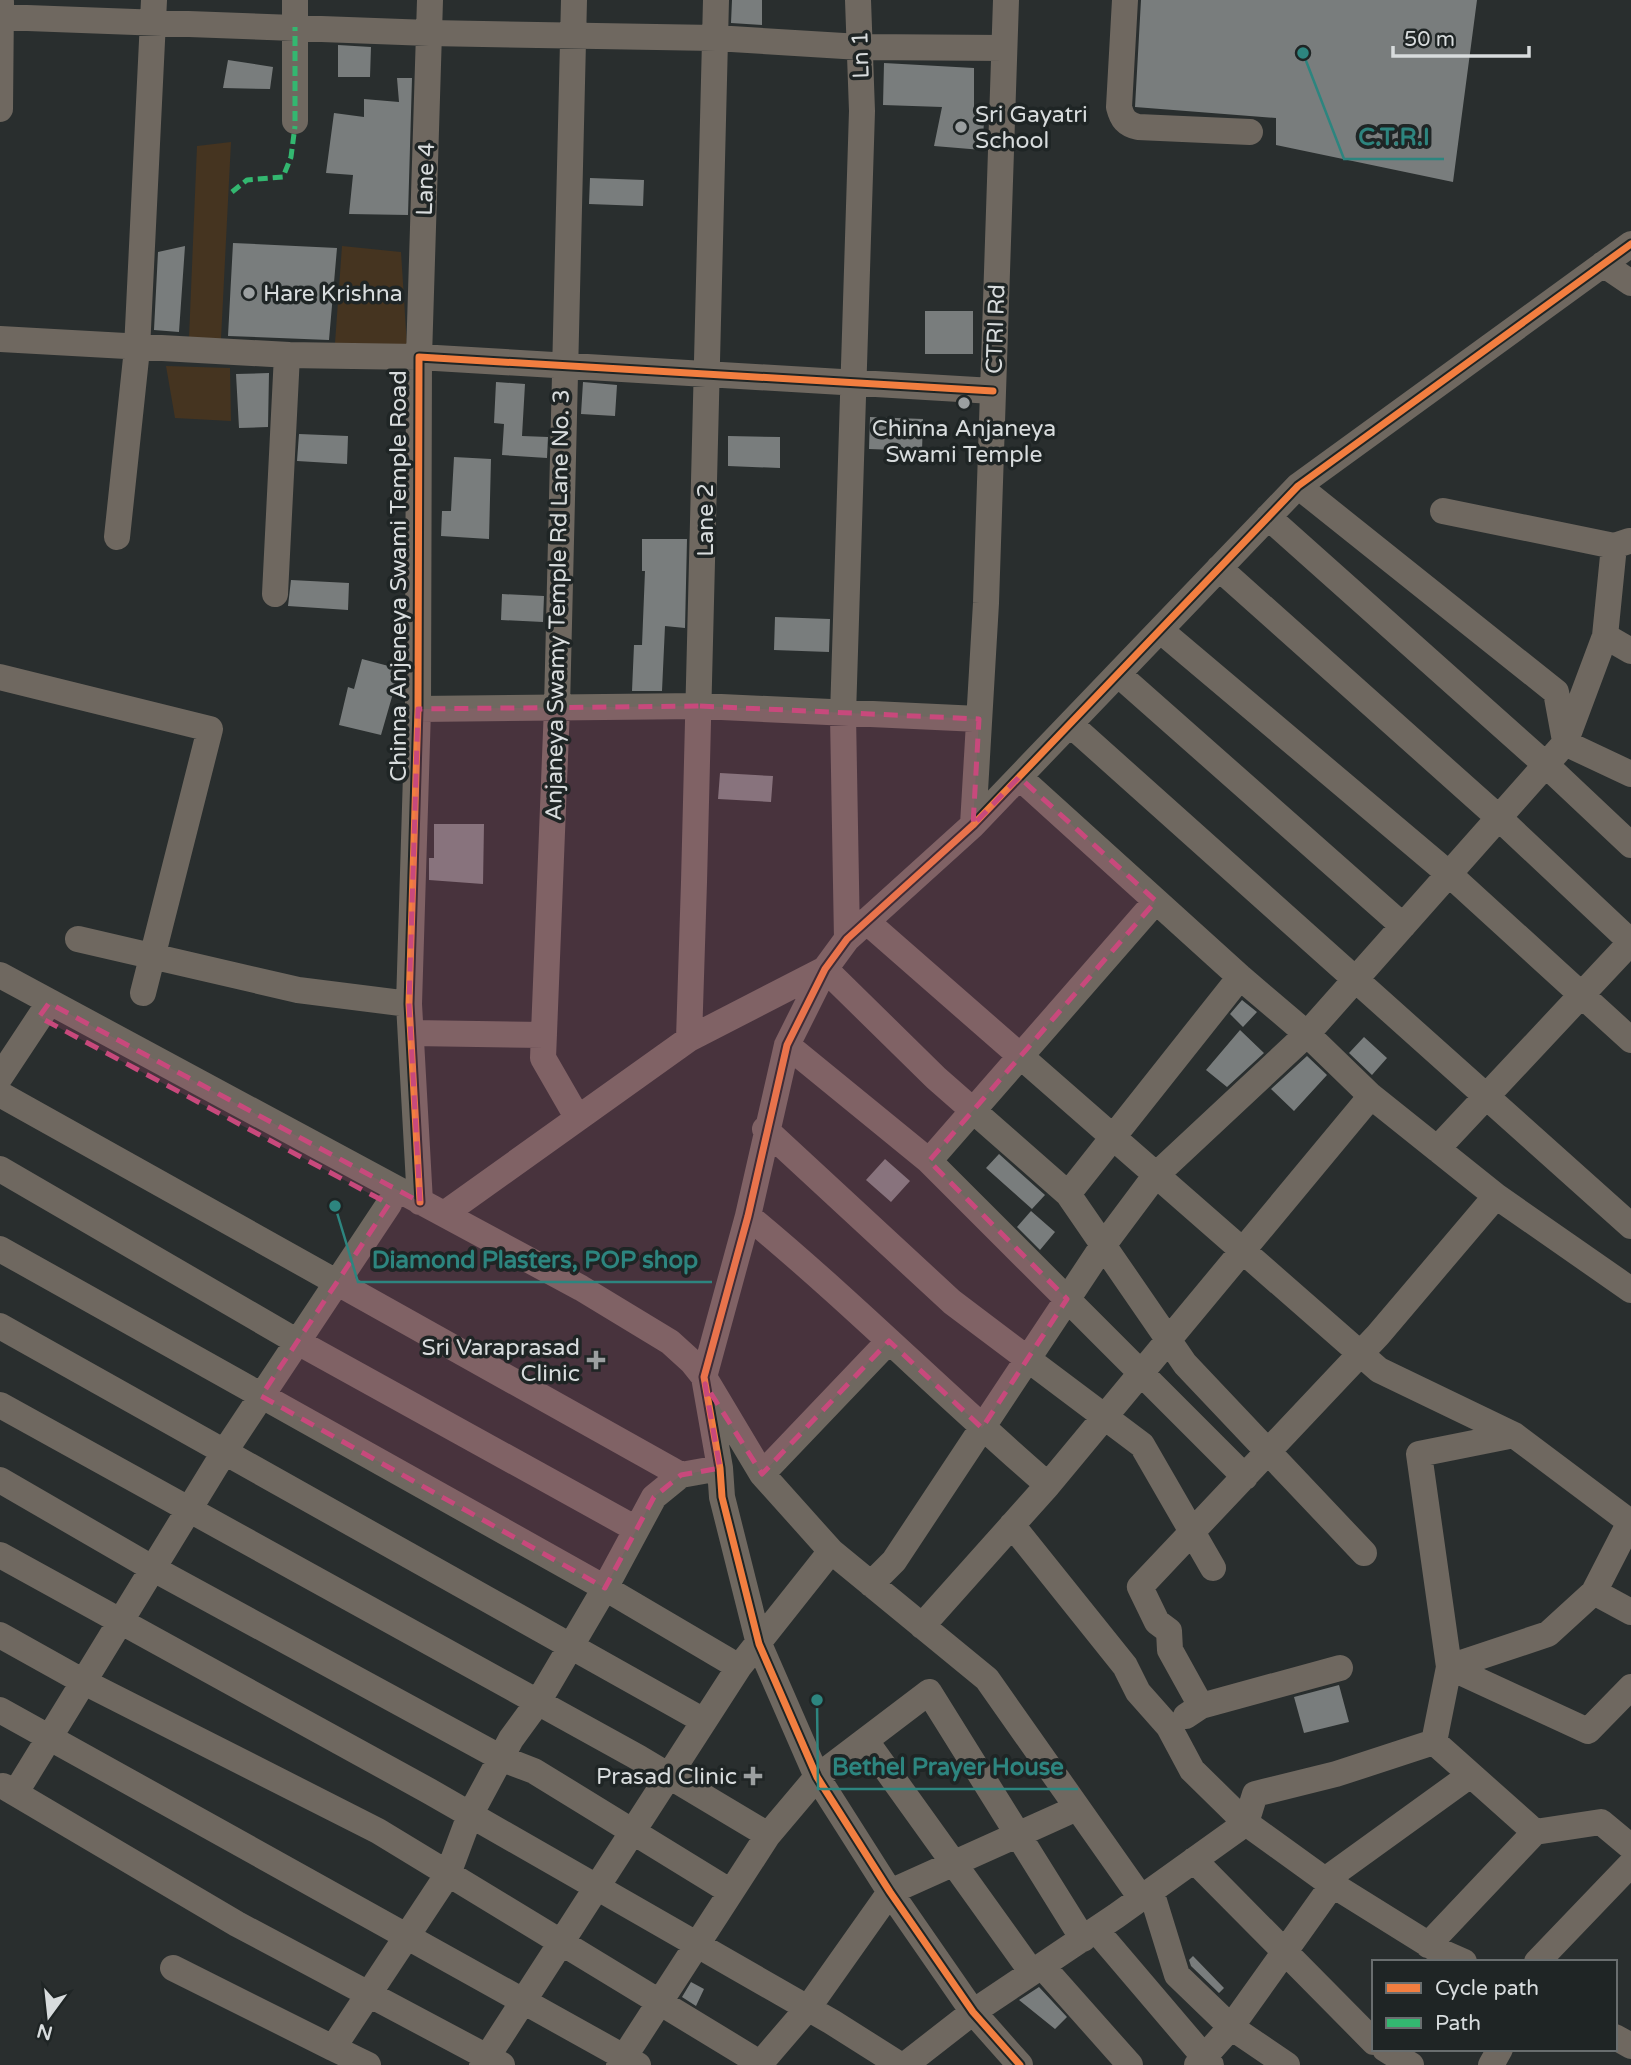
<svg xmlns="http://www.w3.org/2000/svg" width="1631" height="2065" font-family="'Varela Round',sans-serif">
	<rect width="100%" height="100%" fill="#292e2e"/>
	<path fill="#453420" d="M231,142L221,339L189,338L197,146Z
		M342,246L401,252L407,346L335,343Z
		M166,366L230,368L231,421L175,418Z"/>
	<path fill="#797d7d" d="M732,0H762V25L731,23Z
		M1141,0H1477L1453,182L1276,145V118L1135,107Z
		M338,45L371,47L370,77H338Z
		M228,60L273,67L270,89L223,88Z
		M884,63L974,68V108H985L982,150L934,146L942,107L883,105Z
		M397,78H412L408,215L349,214L353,175L326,173L334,113L364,117V99L399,102Z
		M590,178L644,180L643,206L589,204Z
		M233,243L337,248L329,340L228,336Z
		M185,246L179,332L154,330L158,252Z
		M925,311H973V354H925Z
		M269,373L268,427L239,428L236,374Z
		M496,382L525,384L522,436L548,437L547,458L502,455L504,424L494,423Z
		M583,382L617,385L615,416L581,414Z
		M870,417L923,419L922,451L869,449Z
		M299,434L348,436L347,464L297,461Z
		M728,436L780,437V468L728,466Z
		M454,457L491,459L489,539L441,536L442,511H451Z
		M642,539H687L685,628L665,626L662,691H632L634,645H642L645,571H642Z
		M291,580L349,583L348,610L288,606Z
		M502,594L544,596L543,622L501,620Z
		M775,617L830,619L829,652L774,650Z
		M362,659L400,669L381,735L339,725L348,687L354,689Z
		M720,773L773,776L771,802L718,799Z
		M434,824H484L483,884L429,880V858H434Z
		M1242,1000L1257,1012L1243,1027L1230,1014Z
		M1240,1030L1264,1053L1227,1087L1206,1070Z
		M1364,1037L1387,1058L1372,1075L1349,1053Z
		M1307,1056L1327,1075L1294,1111L1271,1089Z
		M999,1154L1045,1195L1032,1209L986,1168Z
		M885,1159L910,1181L891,1202L866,1180Z
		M1031,1211L1055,1232L1040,1250L1017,1227Z
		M1339,1685L1349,1722L1304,1733L1294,1697Z
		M1193,1956L1224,1988L1219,1993L1191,1966L1189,1960Z
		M691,1982L704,1989L696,2006L682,1997Z
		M1039,1987L1067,2017L1055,2029L1019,2000Z"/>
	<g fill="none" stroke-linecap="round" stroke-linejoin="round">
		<path stroke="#6f6860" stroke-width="26" d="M574,0L557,707L543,1058L577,1117
			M1125,0L1119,107C1122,119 1126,124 1138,127L1250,132
			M0,17L429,33L715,38L860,47L1004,48
			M0,109L1,2
			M295,121V0
			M1603,264L1631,283
			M0,339L289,355
			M1298,486L1556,692L1565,741
			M1443,511L1614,546L1629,541
			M1268,517L1546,765L1631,845
			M117,537L137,349L154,0
			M1219,568L1499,818L1631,942
			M275,594L287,355L419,357L430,0
			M1160,630L1449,874L1631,1040
			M1605,636L1631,651
			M1118,674L1403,926
			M0,677L210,729L143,993
			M418,709L700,706L979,719
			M1070,724L1631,1226
			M1565,743L1631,774
			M1019,777L1240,977L1307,1034L1371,1096L1496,1196L1631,1290
			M973,825L986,603L1006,0
			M1156,901L929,1161L1245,1477
			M866,921L1379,1370L1514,1435L1630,1522
			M78,939L298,990L409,1004
			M847,939L843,715L862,111L858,0
			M825,969L936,1078L1068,1194L1185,1364L1364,1553
			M0,975L581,1288L670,1342L692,1362L704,1377L762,1474L831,1551
			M412,1033L544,1035
			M689,1039C701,693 706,347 716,0
			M787,1045L929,1161
			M0,1077L49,1003
			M0,1094L681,1475
			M765,1129L952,1302L1142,1445L1213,1568
			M1437,1149L1631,942
			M0,1169L296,1341L636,1529
			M1068,1194L1240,977
			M420,1202L409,1004L418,709L419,357L993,391
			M444,1214L689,1039L825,969
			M748,1216C852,1302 946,1397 1048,1485
			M0,1249L605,1588L739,1667
			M0,1326L704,1721
			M0,1405L639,1758L768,1835
			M1514,1435L1419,1454L1449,1667L1588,1731L1631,1687
			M762,1474L889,1341
			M0,1480L152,1568L503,1759L534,1771L731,1892
			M1012,1525L1125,1666L1138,1692L1169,1727L1192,1770L1246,1823L1325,1880L1439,1951L1464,1962
			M0,1555L429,1791L832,2022L900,2065
			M871,1584L894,1561L1102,1247L1155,1176L1307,1034L1565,743L1605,636L1614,546
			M1594,1592L1631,1612
			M922,1626L1048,1485L1371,1096
			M0,1635L84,1682L378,1831L763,2065
			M1201,1706L1170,1650L1169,1631L1157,1622L1140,1587L1378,1335L1496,1196
			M0,1710L638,2065
			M1186,1716L1201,1706L1340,1668
			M866,1741L1031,1971
			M1434,1742L1449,1667L1548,1634L1594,1592L1631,1520
			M3,1786L237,1924L502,2065
			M16,1792L223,1454L389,1204
			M1194,1860L1374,2042
			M1325,1880L1469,1776
			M1151,1891L1177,1975L1231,2027L1287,2065
			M1096,1930L1211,2065
			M1428,1945L1535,1832
			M1537,1962L1631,1864
			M1042,1966L1130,2065
			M173,1968L333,2048
			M1615,2037L1631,2046
			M1385,2049L1411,2065
			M368,2065L333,2048L448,1874L470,1815L511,1739L538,1702L605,1588L654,1497L681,1475L720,1468
			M482,2065L739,1667L831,1551L987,1679L1141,1898
			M619,2065L768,1835L817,1777L929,1692L1083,1939
			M759,2065L808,2008L890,1892L1077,1808
			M905,2065L973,2012L1116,1916L1246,1823L1255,1794L1336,1774L1434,1742L1535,1832L1601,1822L1631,1847
			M1020,2065L973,2012L890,1892L817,1777L759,1644L722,1497L720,1468L704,1377L748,1216L787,1045L825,969L847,939L973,825L1298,486L1631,244
			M1197,2065L1231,2027L1333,1884
			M1491,2065L1500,2049"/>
		<path stroke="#33b770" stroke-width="5" stroke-dasharray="10 5" stroke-linecap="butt" d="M295,121V27
			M232,192L247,180L283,177L291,157L295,126"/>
		<g stroke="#1f2525" stroke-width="11">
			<path id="cycleway" d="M420,1202L409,1004L418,709L419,357L993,391
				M1020,2065L973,2012L890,1892L817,1777L759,1644L722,1497L720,1468L704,1377L748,1216L787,1045L825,969L847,939L973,825L1298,486L1631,244"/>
		</g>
		<use href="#cycleway" stroke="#f27e40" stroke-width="7"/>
	</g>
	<path fill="#c8497c" fill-opacity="0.2" stroke="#c8497c" stroke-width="5" stroke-dasharray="14 9" stroke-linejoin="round" d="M700,706L979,719L973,825L1019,777L1156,901L929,1161L1067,1299L982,1428L889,1341L762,1474L705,1384L720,1468L681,1475L654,1497L605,1588L261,1396L389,1204L39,1017L49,1003L420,1202L409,1004L418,709Z"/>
	<g fill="#9b9fa0" stroke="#1f2525" stroke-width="2.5">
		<circle cx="961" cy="127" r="7"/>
		<circle cx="249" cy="293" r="7"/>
		<circle cx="964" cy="403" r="7"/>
		<path d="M592.5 1349.5h7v7h7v7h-7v7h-7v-7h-7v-7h7z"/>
		<path d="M749.5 1765.5h7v7h7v7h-7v7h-7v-7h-7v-7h7z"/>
	</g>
	<g text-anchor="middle" stroke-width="7" stroke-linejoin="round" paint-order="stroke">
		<g font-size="23" fill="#d8dcdd" stroke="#1f2525">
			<text transform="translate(860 55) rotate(-92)" y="8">Ln 1</text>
			<text transform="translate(425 179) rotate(-88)" y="8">Lane 4</text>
			<text transform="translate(995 329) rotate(-88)" y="8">CTRI Rd</text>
			<text transform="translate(705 520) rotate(-90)" y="8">Lane 2</text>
			<text transform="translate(398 576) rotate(-90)" y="8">Chinna Anjeneya Swami Temple Road</text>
			<text transform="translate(557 605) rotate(-89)" y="8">Anjaneya Swamy Temple Rd Lane No. 3</text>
		</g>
		<g font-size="23" fill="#d8dcdd" stroke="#1f2525" text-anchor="start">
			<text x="975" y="122">Sri Gayatri<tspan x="975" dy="26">School</tspan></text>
			<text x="263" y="301">Hare Krishna</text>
			<text x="964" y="436" text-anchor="middle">Chinna Anjaneya<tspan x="964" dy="26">Swami Temple</tspan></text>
			<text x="580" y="1355" text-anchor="end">Sri Varaprasad<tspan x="580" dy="26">Clinic</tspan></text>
			<text x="737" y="1784" text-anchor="end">Prasad Clinic</text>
		</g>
	</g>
	<path fill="none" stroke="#2d857f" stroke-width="2.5" d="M1303 53L1344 159H1444M335 1206L358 1282H712M817 1700L818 1789H1078"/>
	<g fill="#2d857f" stroke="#1f2525" stroke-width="2.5">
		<circle cx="1303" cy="53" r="7"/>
		<circle cx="335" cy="1206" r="7"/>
		<circle cx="817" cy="1700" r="7"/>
	</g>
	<g font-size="24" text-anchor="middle" font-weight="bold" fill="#2d857f" stroke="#1f2525" stroke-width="7" stroke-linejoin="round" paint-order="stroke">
		<text x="1394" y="145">C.T.R.I</text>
		<text x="535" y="1268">Diamond Plasters, POP shop</text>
		<text x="948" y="1775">Bethel Prayer House</text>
	</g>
	<rect x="1372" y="1960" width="245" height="91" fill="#1f2525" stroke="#696e6f" stroke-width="2"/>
	<rect x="1386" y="1983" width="35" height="10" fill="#f27e40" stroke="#696e6f" stroke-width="2"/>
	<text x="1435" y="1995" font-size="21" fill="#d8dcdd">Cycle path</text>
	<rect x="1386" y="2018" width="35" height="10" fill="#33b770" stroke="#696e6f" stroke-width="2"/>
	<text x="1435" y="2030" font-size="21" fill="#d8dcdd">Path</text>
	<g transform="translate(49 2016) rotate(195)" stroke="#1f2525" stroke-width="5" paint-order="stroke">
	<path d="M0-5L12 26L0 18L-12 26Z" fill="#d8dcdd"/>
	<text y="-10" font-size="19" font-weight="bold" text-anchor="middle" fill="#d8dcdd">N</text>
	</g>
	<path d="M1393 46v10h136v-10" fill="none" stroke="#d8dcdd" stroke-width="3.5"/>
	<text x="1404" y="46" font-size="21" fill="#d8dcdd" stroke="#1f2525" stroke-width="5" paint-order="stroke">50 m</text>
</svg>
